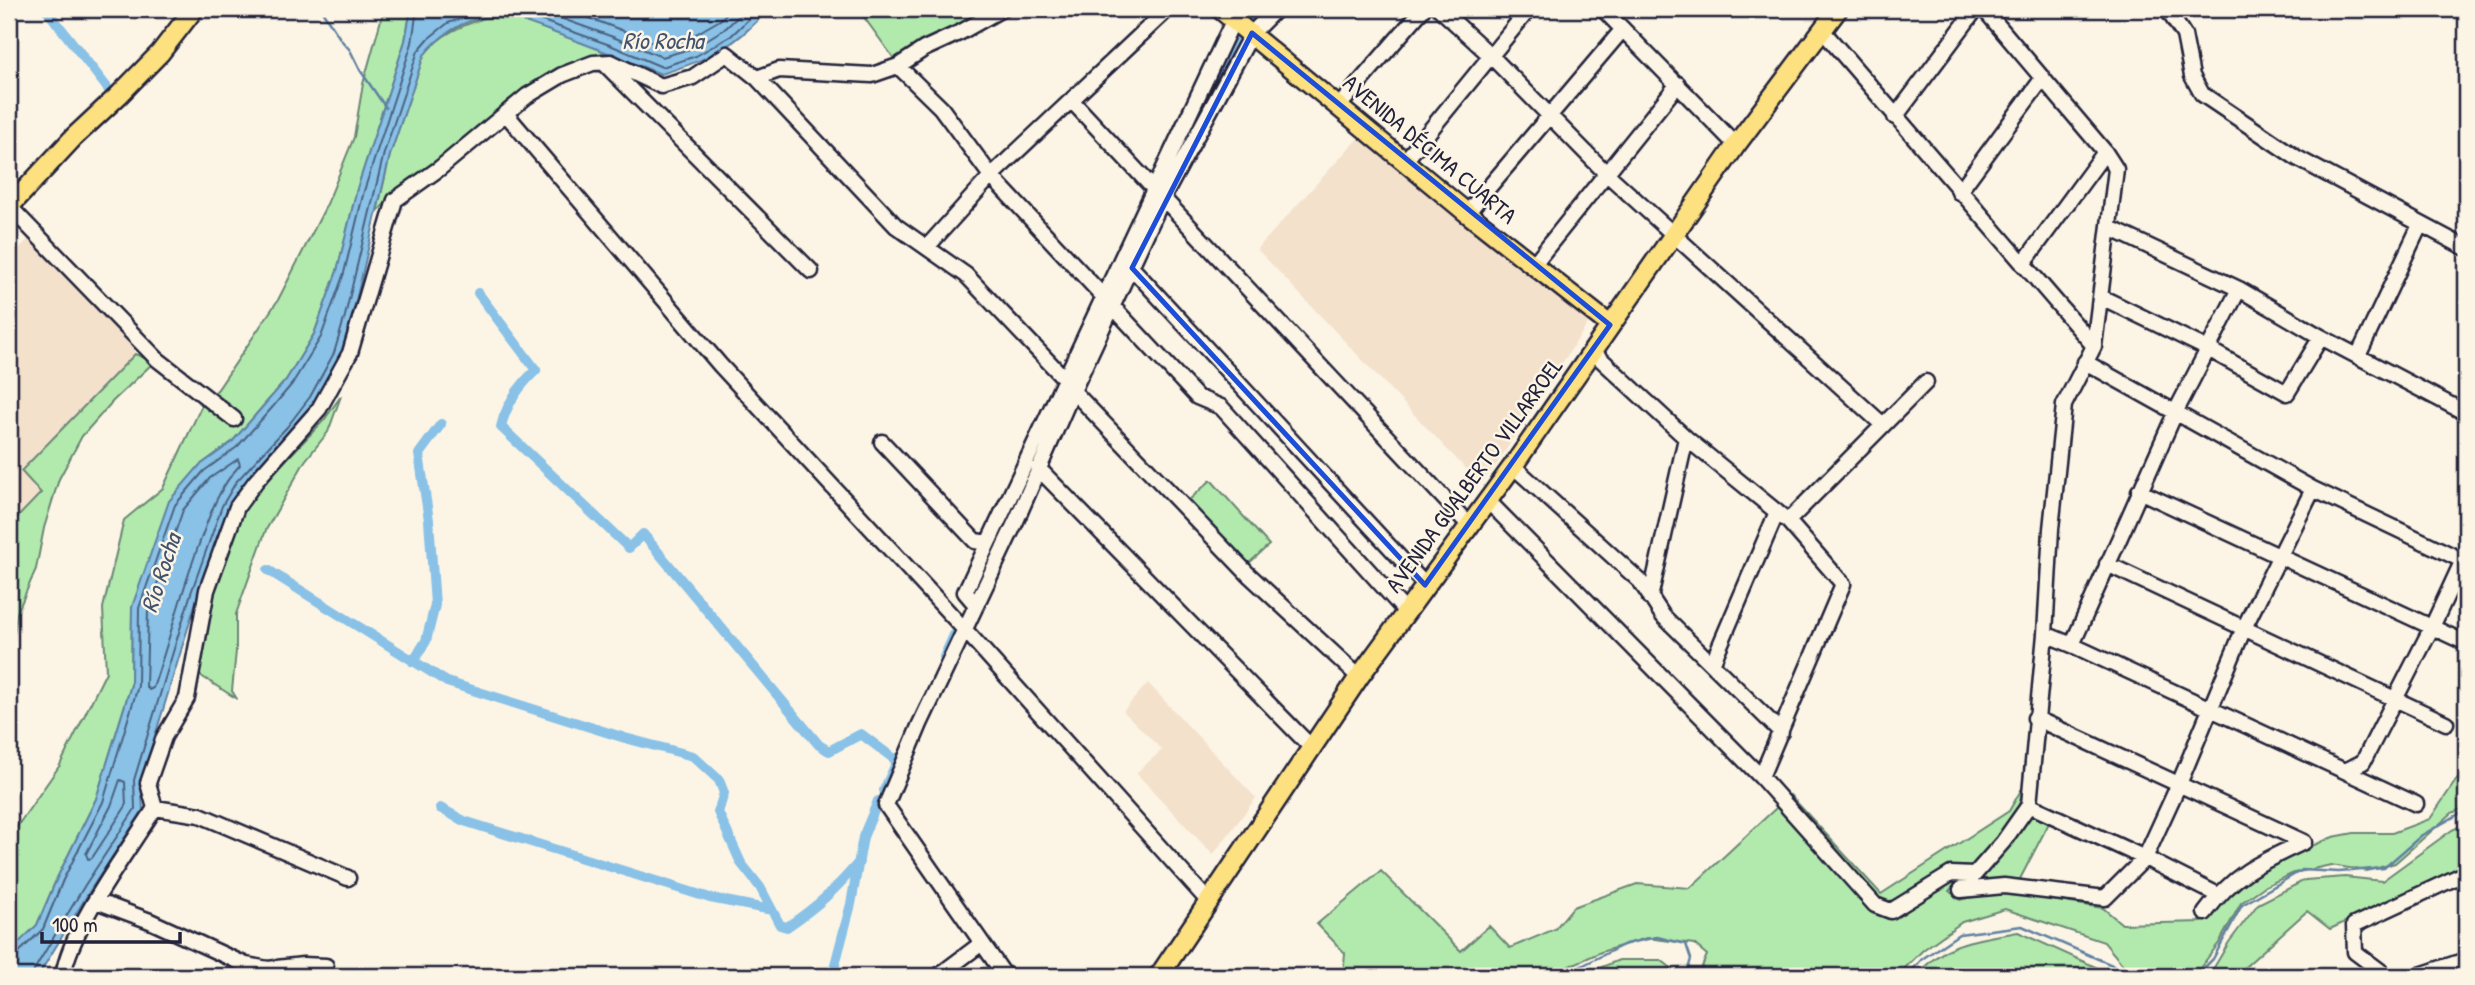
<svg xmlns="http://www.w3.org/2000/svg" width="2475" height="985" font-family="'Patrick Hand',sans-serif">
	<rect width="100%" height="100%" fill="#fcf5e5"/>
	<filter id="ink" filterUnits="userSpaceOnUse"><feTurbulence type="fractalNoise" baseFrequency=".0143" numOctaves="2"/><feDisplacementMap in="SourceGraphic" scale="14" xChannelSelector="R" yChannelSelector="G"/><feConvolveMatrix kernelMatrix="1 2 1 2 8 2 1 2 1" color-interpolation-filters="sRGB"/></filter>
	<g filter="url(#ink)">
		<path fill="#f4e1cc" d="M1359,137L1591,319L1496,465L1480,484L1257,249Z
			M31,236L129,340L135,354L21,471L41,493L9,526V247L11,246L17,251Z
			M1148,683L1256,798L1213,855L1136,773L1162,750L1123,711Z"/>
		<path fill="#b2eaad" stroke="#6a8674" stroke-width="2" d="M384,9H411L405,41L357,189L337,271L314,334L286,380L265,404L232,442L199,466L132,607L131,685L96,799L57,878L37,925L9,956V838L60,765L106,672L103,608L124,520L163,488L201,407L218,389L278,300L327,204L354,137L363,84Z
			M858,9H985L895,60Z
			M487,17L520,20L607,51C531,76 494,115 434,164C414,181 395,191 377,212L390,155L424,55C441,33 461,26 487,17Z
			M135,354L154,362L113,401L82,436L59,479L44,528L36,569L17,613L9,672V526L41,493L21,471Z
			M341,396L328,432L305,461L266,530L236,614V651L232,691L237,699L198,674L206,625L218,577L245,503L324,420Z
			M1211,480L1269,545L1247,565L1189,500Z
			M2466,775V807L2452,813L2395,863L2367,871L2331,865L2294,873L2265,886L2241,903L2219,943L2194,976H2132L2104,942L2005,909L1962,922L1923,950L1897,976H1698L1707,955L1694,944L1647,938L1601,952L1547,976H1343L1345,953L1317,924L1381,871L1461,951L1489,926L1510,948L1555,929L1573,907L1637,884L1690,888L1790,795L1881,894L2009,811L2024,785L2018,809L1989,848L1949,891L1960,900L1986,893L2019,895L2103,908L2122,924L2202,922L2236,888L2279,860L2333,837L2354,833H2392L2430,819L2459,776Z
			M2031,814L2049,823L2020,879L1978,881Z
			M2466,823V866L2330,929L2307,911L2235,976H2209L2229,942L2258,904L2305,880L2345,877L2382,881L2452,830Z
			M2018,932L2098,968L2107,976H1916C1947,940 1974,940 2018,932Z
			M1619,960H1661L1675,971L1674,976H1580Z"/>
		<path fill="#89c1e7" stroke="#6081a2" stroke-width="2" d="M411,9H610L621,12L657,9H768C736,47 707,60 661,74C626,60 591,46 555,33C534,25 511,15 487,17C462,20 439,36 424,55L390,155L352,318L341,356L316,401L293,431L241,486L228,509L198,595L141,782L143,810L91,889L38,976H9V956L11,950L37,925L57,878L96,799L131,685L132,607L169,501L199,466L232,442L265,404L286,380L314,334L337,271L357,189L405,41Z"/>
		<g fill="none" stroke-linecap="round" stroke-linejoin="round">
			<path stroke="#4b6280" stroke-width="2" d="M535,9L613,37L662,57L693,48L726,28L746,9
				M566,9L663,46L689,38L720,20L731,9
				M238,459L240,465C218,488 209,517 198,547C181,593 169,641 153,688L149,690L146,686L148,610L183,510L210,478Z
				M120,780L125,782L126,806L92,858L88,859L86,854L111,806Z
				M9,957L16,955L43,929L63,880L103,802L138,686L139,608L175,505L204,471L237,447L271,409L292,384L321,337L344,273L364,191L412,43L417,9
				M33,976L34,970L85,885L135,809L134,780L191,593L222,506L236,482L287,427L310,397L334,353L345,316L384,153L418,51L429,38L448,23L487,10L523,14L610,45L662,67L696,56L731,36L759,9"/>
			<path stroke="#6081a2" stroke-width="2.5" d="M321,9L341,40L350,50L360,70L386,108
				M1562,976L1625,944L1657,937L1686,944L1691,959L1686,976
				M1907,976L1922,959L1959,934L2022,926L2112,965L2122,976
				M2196,976L2213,959L2242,905L2302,870L2339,872L2384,868L2422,835L2466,810"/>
			<path stroke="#89c1e7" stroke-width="10" d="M46,9L109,90
				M1251,22L1264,9
				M1214,77L1231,44L1240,33
				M478,293L536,370C519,386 506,404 501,427L629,548L643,534L819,745L829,751L861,734L897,761
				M1014,505L1032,466
				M268,570L447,682L625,738L693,756L719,780L724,793L718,812L741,863L760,887L780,925L787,927C819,905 834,891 859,862
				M974,592L1008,520
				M944,657L954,635
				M413,662L426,641L435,605L429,520L419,454L441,424
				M884,790L899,757
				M440,808L464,821L710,898L772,910
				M832,976L851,904L863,837L878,801"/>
			<g stroke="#22223b" stroke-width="19">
				<path id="minor" d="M1440,9L1491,56L1606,173L1883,425
					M1603,9L1736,145
					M2167,9L2184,35L2192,76L2202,94L2297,158L2466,248
					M1822,30L2094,346
					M604,63L811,271
					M898,66L941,108L991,176L1197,397L1221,407L1406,612
					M757,78L779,70L872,75L898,66L924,49L961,32L1002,9
					M1072,101L1153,188
					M1339,106L1423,9
					M506,114L720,365L965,630L1209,902
					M1895,117L1976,9
					M1405,161L1529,9
					M1959,192L2043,78
					M1163,198L1469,525
					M9,206L157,359L234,419
					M1467,213L1623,29
					M2110,228L2239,289L2321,337L2466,413
					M927,247L991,176L1168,9
					M2023,264L2105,152
					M1533,265L1678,84
					M1132,268L1425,585
					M2101,297L2208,349L2287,393L2321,337
					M1593,352L1686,438L1788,521L1843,584L1761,777
					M2358,356L2420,225
					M2085,362L2313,489L2466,562
					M882,442L975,541L988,543
					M1513,466L1640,581L1663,616L1781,732
					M1038,468L1313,749
					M2139,491L2466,643
					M1487,500L1761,777L1875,905L1891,911L1951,874L1974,875
					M1788,521L1926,382
					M2107,564L2446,723
					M1650,598L1686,438
					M976,605L965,592L1234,19
					M2045,634L2072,645L2416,804
					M2072,645L2176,411L2239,289
					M1712,664L1777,512
					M2035,718L2304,842
					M2345,771L2363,762L2432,627L2463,560
					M2029,805L2145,858L2218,895
					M155,808L200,815L348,878
					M1961,890L2003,842L2029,805L2045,634L2051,529L2064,405L2094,346L2116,169L2105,152L1984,9
					M1961,890L2004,886L2105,898L2145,858L2179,784L2244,628L2313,489
					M96,901L150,921L246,965L268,969L303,965L326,966
					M2205,913C2234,873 2261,862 2304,842
					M63,976C70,928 128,851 155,808L148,783L164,737L187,698L207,590L237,507L256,481L319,409L350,353L395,200L440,168L527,96L562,75L593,63L611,62L661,86L693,77L727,54L757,78L896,226L966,275L1065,379L1073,391L1248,574L1359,677
					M938,976L982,943
					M1005,976L886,805L920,724L1017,519L1073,391L1163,198L1252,33L1276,9
					M2387,976L2355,952L2354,925L2466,873
					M2417,976L2466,960"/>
			</g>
			<g stroke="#22223b" stroke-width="23">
				<path id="major" d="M1220,9L1467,213L1610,325
					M9,207L74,137L119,95L160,53L194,9
					M1159,976L1359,677L1513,466L1736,145L1838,9"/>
			</g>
			<use href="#minor" stroke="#fcf5e5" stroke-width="14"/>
			<use href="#major" stroke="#fde080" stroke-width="18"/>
		</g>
	</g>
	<path fill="none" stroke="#1d4ed8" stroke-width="5" stroke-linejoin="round" d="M1252,33L1610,325L1425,585L1132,268Z"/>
	<g text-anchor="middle" stroke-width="5" stroke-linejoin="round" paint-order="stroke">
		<g font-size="23" fill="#22223b" stroke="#fcf5e5">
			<text transform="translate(1430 149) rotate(40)" y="8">AVENIDA DÉCIMA CUARTA</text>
			<text transform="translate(1474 475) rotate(-54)" y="8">AVENIDA GUALBERTO VILLARROEL</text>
		</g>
		<g font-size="24" font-style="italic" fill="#41526f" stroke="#fcf5e5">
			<text x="663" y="49">Río Rocha</text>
			<text transform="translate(161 573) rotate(-72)" y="8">Río Rocha</text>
		</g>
	</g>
	<rect width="2475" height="985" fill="none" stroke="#fcf5e5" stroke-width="35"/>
	<rect x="18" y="18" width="2440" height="950" fill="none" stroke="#22223b" stroke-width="2.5" filter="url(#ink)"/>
	<path d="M42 932v10h138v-10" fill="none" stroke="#22223b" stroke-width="3.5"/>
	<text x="52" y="932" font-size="21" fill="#22223b" stroke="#fcf5e5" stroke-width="5" paint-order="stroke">100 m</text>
</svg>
